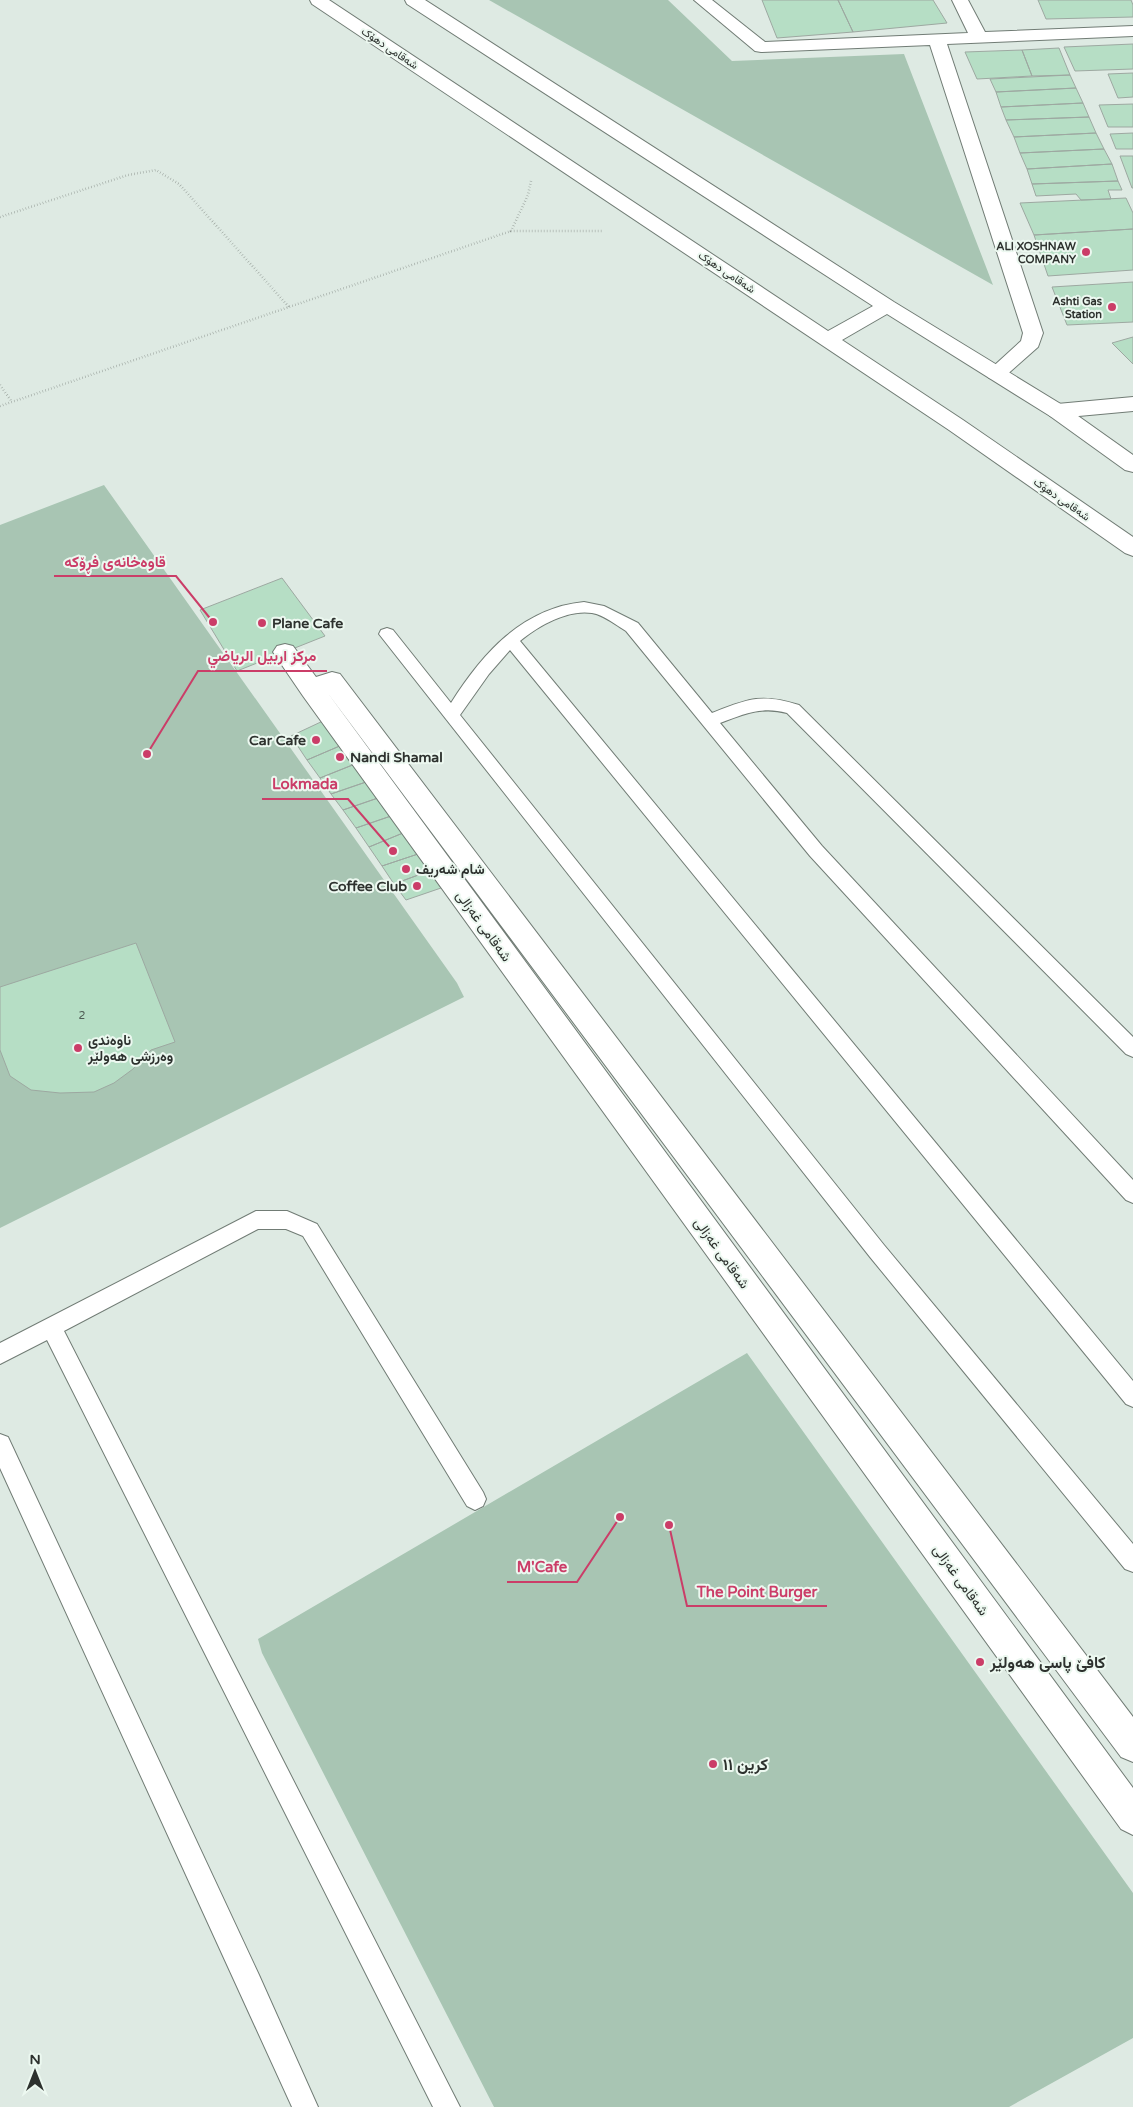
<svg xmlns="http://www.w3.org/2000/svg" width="1133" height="2107" font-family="'Varela Round',Vazirmatn,sans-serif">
	<rect width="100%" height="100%" fill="#deeae3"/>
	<path fill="#a8c5b3" d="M489,0H668L732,61L904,54L993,285Z
		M104,485L457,983L464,997L0,1228V525Z
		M747,1353L1133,1893V2038L1009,2107H494L262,1653L258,1639Z"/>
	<path fill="#b6dec5" stroke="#9da8a1" d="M762,0H838L853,32L777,38Z
		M838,0H933L947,23L853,32Z
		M1038,0H1131L1133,5V17L1046,19Z
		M1133,44V69L1075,71L1064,47Z
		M1059,48L1070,75L1032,76L1022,50Z
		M1022,50L1032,76L977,79L965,52Z
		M1133,73V97L1118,98L1108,74Z
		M1070,75L1076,88L996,92L990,79Z
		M1076,88L1083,103L1001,107L996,92Z
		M1083,103L1089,117L1006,120L1001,107Z
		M1133,104V127H1108L1099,105Z
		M1089,117L1096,133L1014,137L1006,120Z
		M1096,133L1104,149L1020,153L1014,137Z
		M1133,133V149H1116L1110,134Z
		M1104,149L1112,164L1027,169L1020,153Z
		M1120,156H1133V188H1132Z
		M1112,164L1118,181L1032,184L1027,169Z
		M1118,181L1122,190H1108L1111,199L1081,200L1076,194L1036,196L1032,184Z
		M1126,198L1133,213V229L1034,235L1020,203Z
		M1133,229V270L1048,276L1034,235Z
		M1133,282V322L1067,325L1052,287Z
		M1133,337V364L1112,343Z
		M282,578L325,636L237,671L200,610Z
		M325,720L342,745L307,760L291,736Z
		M342,745L355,764L320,778L307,760Z
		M355,764L366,782L331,794L320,778Z
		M366,782L378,798L343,810L331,794Z
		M378,798L391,816L356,828L343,810Z
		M391,816L403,833L369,847L356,828Z
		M403,833L418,854L382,866L369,847Z
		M418,854L429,871L394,884L382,866Z
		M429,871L441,888L406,900L394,884Z
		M136,943L175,1042L151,1050L133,1069L114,1083L94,1092L60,1093L31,1090L10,1076L0,1050V987Z"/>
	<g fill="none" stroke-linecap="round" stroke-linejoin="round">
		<g stroke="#717c75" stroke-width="2">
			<path id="service" d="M584,602L604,606L638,623L712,713C748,699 761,693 799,705L1133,1037V1057L1126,1054L787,713C762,706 744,714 720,723L822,846L1133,1180V1203L1126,1200L810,856L626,631C616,625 604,615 592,613C568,609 538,626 520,641L1133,1381V1407L1126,1404L510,650L489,674L460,715L884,1245L1133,1544V1572L1125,1569L870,1257L379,634L381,630L387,628L393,630L451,703C482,654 522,608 584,602Z
				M256,1211H287L317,1224L483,1492L486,1499L483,1506L475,1510L467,1506L303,1236L286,1229H258L64,1331L460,2107H433L47,1340L0,1364V1343Z
				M0,1434L8,1437L259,1975L318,2107H292L0,1468Z"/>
		</g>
		<g stroke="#717c75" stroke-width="2">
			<path id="pedestrian" d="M285,644L293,646L316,677L332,672L340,674L1133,1717V1762L1121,1757L327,692L1133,1788V1835L1121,1829L303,696L273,652L277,646Z"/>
		</g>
		<g stroke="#717c75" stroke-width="2">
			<path id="minor" d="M694,0H712L765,42L968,33L952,0H968L985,32L1133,26V36L947,44L1043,333L1038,347L1003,378L996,379L989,378L986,373L1021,341L1023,333L930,45L761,52L755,51Z
				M1133,397V411L1057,418L1050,416L1046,411L1050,406L1057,404Z"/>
		</g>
		<g stroke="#717c75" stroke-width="2">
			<path id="trunk" d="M310,0H329L828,331L873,306L407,4L405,0H425L894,302L1064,406L1133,455V472L1125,470L1050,416L887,314L842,340L963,420L1133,537V556L1125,553L949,430L312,4Z"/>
		</g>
		<path stroke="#909893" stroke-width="2.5" stroke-dasharray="0.5 2.5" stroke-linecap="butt" d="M531,181L528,195L511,231H603
			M0,217L128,175L156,170L179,184L289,307
			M0,385L12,402
			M0,406L511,231"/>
		<use href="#service" fill="#fff" fill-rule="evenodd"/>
		<use href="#pedestrian" fill="#fff" fill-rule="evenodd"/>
		<use href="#minor" fill="#fff" fill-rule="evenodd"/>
		<use href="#trunk" fill="#fff" fill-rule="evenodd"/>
	</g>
	<g fill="#cb3d68" stroke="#ecf8f0" stroke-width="2">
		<circle cx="1086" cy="252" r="5"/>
		<circle cx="1112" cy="307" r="5"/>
		<circle cx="262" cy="623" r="5"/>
		<circle cx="316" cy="740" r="5"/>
		<circle cx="340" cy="757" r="5"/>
		<circle cx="406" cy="869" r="5"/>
		<circle cx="417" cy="886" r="5"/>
		<circle cx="78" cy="1048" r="5"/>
		<circle cx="980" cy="1662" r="5"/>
		<circle cx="713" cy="1764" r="5"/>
	</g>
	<g text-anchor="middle" stroke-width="4" stroke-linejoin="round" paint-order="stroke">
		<g font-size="11" fill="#2d312e" stroke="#ecf8f0">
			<text transform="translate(390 48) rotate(34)" y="4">شەقامی دهۆک</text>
			<text transform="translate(727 272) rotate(34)" y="4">شەقامی دهۆک</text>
			<text transform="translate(1062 499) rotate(35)" y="4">شەقامی دهۆک</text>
		</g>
		<g font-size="11" font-weight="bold" fill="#2d312e" stroke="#ecf8f0" text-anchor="end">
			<text x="1076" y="250">ALI XOSHNAW<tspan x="1076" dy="13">COMPANY</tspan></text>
			<text x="1102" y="305">Ashti Gas<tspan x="1102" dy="13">Station</tspan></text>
		</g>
		<g font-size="11" fill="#4f5c54">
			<text x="82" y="1019">2</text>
		</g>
		<g font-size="14" font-weight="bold" fill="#2d312e" stroke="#ecf8f0" text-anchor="start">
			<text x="272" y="628">Plane Cafe</text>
			<text x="306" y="745" text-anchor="end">Car Cafe</text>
			<text x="350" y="762">Nandi Shamal</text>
			<text x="416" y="874">شام شەریف</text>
			<text x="407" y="891" text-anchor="end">Coffee Club</text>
			<text x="88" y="1045">ناوەندی<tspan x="88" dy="16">وەرزشی هەولێر</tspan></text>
		</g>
		<g font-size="14" fill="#2d312e" stroke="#ecf8f0">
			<text transform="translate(484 926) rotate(54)" y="5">شەقامی غەزالی</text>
			<text transform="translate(722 1253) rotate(54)" y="5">شەقامی غەزالی</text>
			<text transform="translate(961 1580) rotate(54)" y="5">شەقامی غەزالی</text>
		</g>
		<g font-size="16" font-weight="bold" fill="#2d312e" stroke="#ecf8f0" text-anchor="start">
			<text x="990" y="1668">کافێ پاسی هەولێر</text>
			<text x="723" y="1770">كرين ١١</text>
		</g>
	</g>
	<path fill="none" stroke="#cb3d68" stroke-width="2" d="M213 622L176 576H54M147 754L198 671H327M393 851L348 799H262M620 1517L577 1582H507M669 1525L687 1606H827"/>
	<g fill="#cb3d68" stroke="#ecf8f0" stroke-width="2">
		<circle cx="213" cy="622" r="5"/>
		<circle cx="147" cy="754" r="5"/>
		<circle cx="393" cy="851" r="5"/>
		<circle cx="620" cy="1517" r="5"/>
		<circle cx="669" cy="1525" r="5"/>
	</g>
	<g font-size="15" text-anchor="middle" font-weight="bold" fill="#cb3d68" stroke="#ecf8f0" stroke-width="4" stroke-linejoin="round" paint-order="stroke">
		<text x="115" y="567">قاوەخانەی فڕۆکە</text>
		<text x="262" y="661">مركز اربيل الرياضي</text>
		<text x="305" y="789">Lokmada</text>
		<text x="542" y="1572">M'Cafe</text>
		<text x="757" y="1597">The Point Burger</text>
	</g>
	<g transform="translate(35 2072)" stroke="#ecf8f0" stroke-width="4" paint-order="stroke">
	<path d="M0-4L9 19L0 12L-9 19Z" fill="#2d312e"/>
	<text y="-8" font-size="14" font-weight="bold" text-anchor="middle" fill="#2d312e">N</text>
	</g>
</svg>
